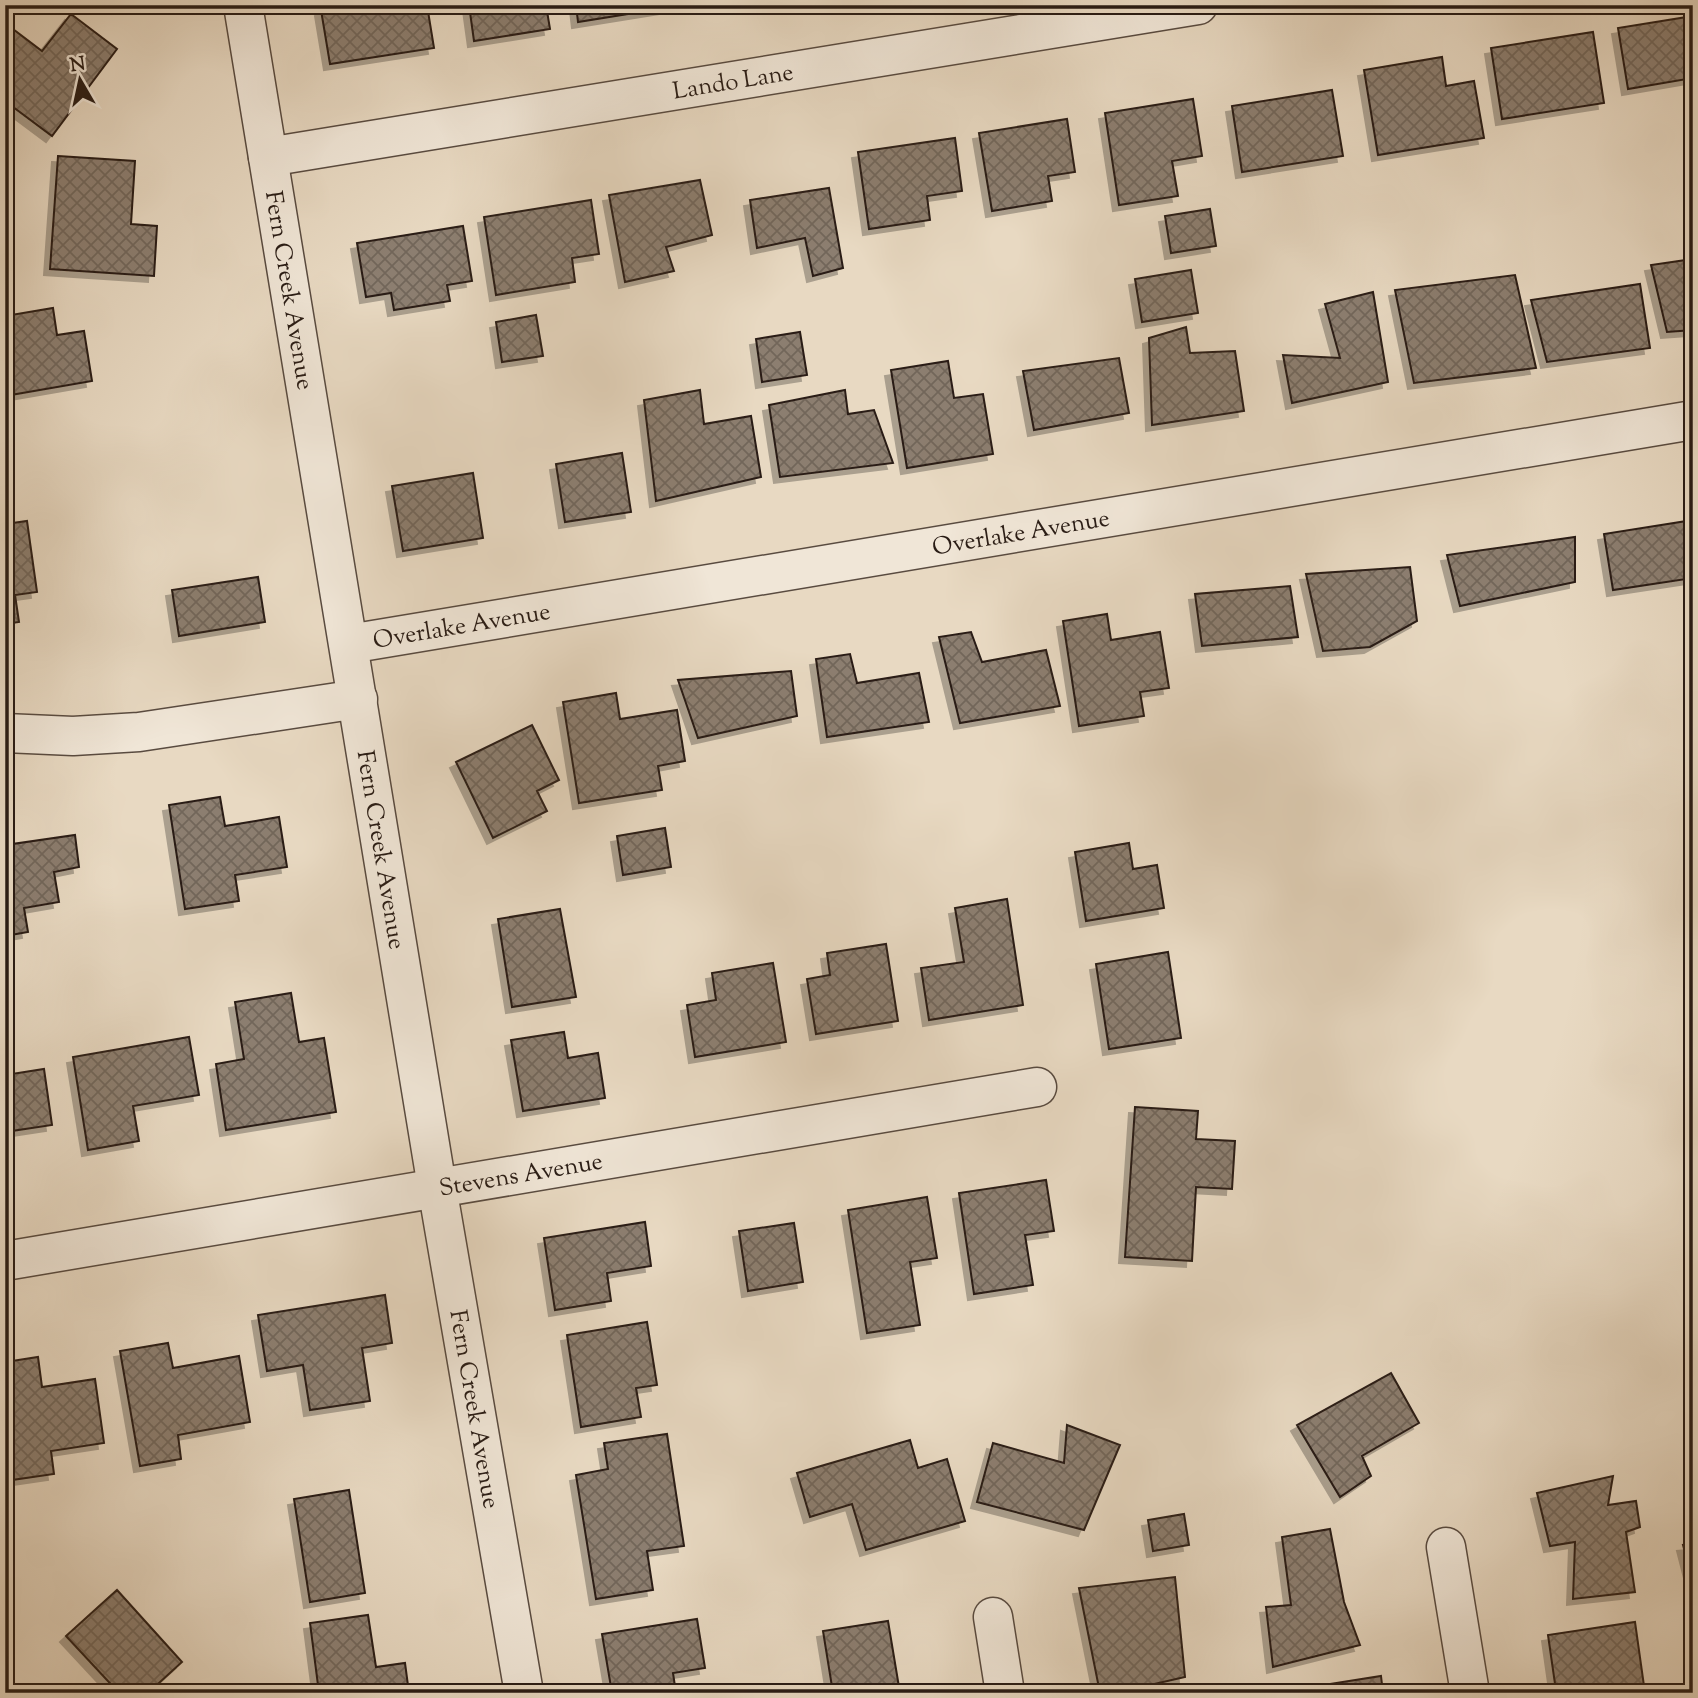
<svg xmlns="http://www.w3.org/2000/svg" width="1698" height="1698" font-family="'Sorts Mill Goudy',serif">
	<defs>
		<pattern id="building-cross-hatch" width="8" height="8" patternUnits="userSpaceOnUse" patternTransform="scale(1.75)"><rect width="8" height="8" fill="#8c7e6f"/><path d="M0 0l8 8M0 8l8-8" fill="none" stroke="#72665a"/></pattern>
		<filter id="shadow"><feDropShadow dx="-6" dy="6" stdDeviation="0" flood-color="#0004"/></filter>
	</defs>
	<rect width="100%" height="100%" fill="#e8d9c2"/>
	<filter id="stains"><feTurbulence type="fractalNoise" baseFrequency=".00286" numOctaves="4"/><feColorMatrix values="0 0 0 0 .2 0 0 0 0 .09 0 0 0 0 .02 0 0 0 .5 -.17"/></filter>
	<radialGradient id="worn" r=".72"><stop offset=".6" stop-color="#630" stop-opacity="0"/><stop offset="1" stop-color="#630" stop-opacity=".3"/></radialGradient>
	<path fill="url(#building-cross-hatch)" stroke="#291c15" stroke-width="2" filter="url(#shadow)" d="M347,5H427L434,48L330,64L321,10Z
		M469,5H546L550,29L474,41Z
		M576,5H684L578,22Z
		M71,14L117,49L52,136L5,101V23L42,51Z
		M1693,16V78L1628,89L1618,28Z
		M1593,32L1604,103L1502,119L1491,48Z
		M1442,57L1446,86L1474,81L1484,138L1378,155L1364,70Z
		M1332,90L1343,156L1242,172L1232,106Z
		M1193,99L1202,156L1172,161L1178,196L1119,205L1105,113Z
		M1067,119L1075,172L1048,176L1052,201L992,211L979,133Z
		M955,138L962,191L927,196L930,220L869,229L858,152Z
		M58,156L135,161L131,224L157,226L154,276L50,269Z
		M700,180L712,235L666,247L674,271L625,282L609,195Z
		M829,188L843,268L813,276L805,238L757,248L750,200Z
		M591,200L599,254L572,258L575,282L496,295L484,217Z
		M1210,209L1216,246L1171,253L1165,216Z
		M463,226L472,281L447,285L450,301L394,310L391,293L366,297L357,243Z
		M1693,259V330L1667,332L1651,265Z
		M1191,270L1198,313L1142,322L1135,279Z
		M1515,275L1536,368L1414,383L1395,290Z
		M1640,284L1650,348L1547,362L1531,300Z
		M1373,292L1388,382L1292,403L1283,355L1340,358L1325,304Z
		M53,308L57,335L84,331L92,381L5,396V316Z
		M536,315L543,356L502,362L496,322Z
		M1186,327L1190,353L1235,351L1244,411L1152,425L1149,338Z
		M800,332L807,375L762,382L756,339Z
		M1119,358L1129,413L1034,430L1023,371Z
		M948,361L954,398L983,394L993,454L907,468L891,370Z
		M700,390L704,424L751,416L761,477L656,501L644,400Z
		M845,390L848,414L874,410L893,463L780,477L769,405Z
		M622,453L631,512L565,522L556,464Z
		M473,473L483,538L403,551L392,486Z
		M1693,520V578L1613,590L1604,534Z
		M27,521L37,592L15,595L19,622L5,624V524Z
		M1575,537V582L1460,606L1447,555Z
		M1410,567L1417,621L1370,647L1323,651L1306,574Z
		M258,577L265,622L179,636L172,590Z
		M1290,586L1298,637L1202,646L1195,594Z
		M1107,614L1111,640L1160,632L1169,688L1140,692L1144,716L1079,726L1063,621Z
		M971,632L982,662L1046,650L1060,706L960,723L939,637Z
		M850,654L857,683L919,673L929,722L827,737L816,659Z
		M791,671L797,716L698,738L678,680Z
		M616,693L620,719L677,710L685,761L658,766L662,790L579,803L563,702Z
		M532,725L559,780L537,791L547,811L493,838L456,762Z
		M220,797L225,826L279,817L287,867L235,875L239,901L185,909L169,805Z
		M8,822L12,844L75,835L79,867L54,872L59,902L24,908L28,932L5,936V823Z
		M665,828L671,867L623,875L617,836Z
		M1129,843L1133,869L1157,865L1164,908L1086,921L1075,852Z
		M1007,899L1023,1005L929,1020L921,968L964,962L955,908Z
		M560,909L576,997L512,1007L498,919Z
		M886,944L898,1021L816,1034L807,979L830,975L827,953Z
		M1168,952L1181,1038L1109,1049L1096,964Z
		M773,963L786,1042L695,1057L687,1005L716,1000L712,973Z
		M291,993L299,1042L324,1038L336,1112L226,1130L216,1064L244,1059L235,1002Z
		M564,1032L568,1058L598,1053L605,1098L523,1111L511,1040Z
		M189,1037L199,1095L133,1106L139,1141L88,1150L73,1057Z
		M44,1069L52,1125L5,1132V1075Z
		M1135,1107L1198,1111L1196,1139L1235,1141L1232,1189L1196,1187L1192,1261L1125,1257Z
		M1046,1180L1054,1231L1025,1235L1033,1285L974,1294L959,1193Z
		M927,1197L937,1258L910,1262L920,1325L867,1333L848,1210Z
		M645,1222L651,1266L607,1273L611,1301L555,1310L544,1238Z
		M794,1223L803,1282L748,1291L739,1231Z
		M385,1295L392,1343L362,1348L370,1401L310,1410L303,1365L267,1371L258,1315Z
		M647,1322L657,1385L636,1388L641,1417L581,1427L567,1335Z
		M168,1343L173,1368L239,1356L250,1422L178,1435L181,1459L140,1466L120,1351Z
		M38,1357L42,1387L95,1379L104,1443L51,1451L54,1474L5,1481V1362Z
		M1391,1373L1419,1423L1362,1456L1371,1476L1340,1497L1297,1425Z
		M1067,1425L1120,1445L1084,1530L977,1502L993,1443L1064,1463Z
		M667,1434L684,1546L647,1551L653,1590L596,1599L576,1475L608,1469L604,1443Z
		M910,1440L918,1468L947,1459L965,1521L866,1550L852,1504L810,1517L797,1473Z
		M1613,1476L1608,1505L1636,1501L1640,1527L1626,1532L1635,1592L1573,1599L1575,1542L1550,1546L1537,1493Z
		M349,1490L365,1593L310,1602L294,1499Z
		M1184,1514L1189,1545L1153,1551L1148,1520Z
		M1330,1529L1344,1602L1360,1645L1273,1667L1266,1607L1291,1605L1282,1537Z
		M1693,1544V1580H1692L1683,1545Z
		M1175,1577L1185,1677L1115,1693H1100L1079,1588Z
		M117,1590L182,1662L148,1693H119L66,1636Z
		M368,1615L376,1667L405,1663L409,1693H319L310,1623Z
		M697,1619L705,1668L673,1673L676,1693H612L602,1634Z
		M888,1621L900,1693H833L823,1631Z
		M1635,1622L1645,1693H1580L1579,1688L1556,1691L1548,1635Z
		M1381,1676L1383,1693H1318L1317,1686Z"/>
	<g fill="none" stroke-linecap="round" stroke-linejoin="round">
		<g stroke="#594b40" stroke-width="41">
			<g id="minor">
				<path id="s1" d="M243,5L437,1187L524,1693"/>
				<path id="s2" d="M268,157L1198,5"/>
				<path id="s3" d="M349,644L1693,420"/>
				<path d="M5,733L73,736L139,732L358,699"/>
				<path id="s4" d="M5,1261L1037,1087"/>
				<path d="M1446,1547L1470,1693"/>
				<path d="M993,1617L1005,1693"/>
			</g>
		</g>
		<use href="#minor" stroke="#f0e6d7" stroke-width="38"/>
	</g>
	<g text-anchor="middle" stroke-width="5" stroke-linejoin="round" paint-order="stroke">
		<g font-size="24" fill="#291c15" stroke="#f0e6d7">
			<text dy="8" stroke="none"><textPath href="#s2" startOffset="471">Lando Lane</textPath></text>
			<text dy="8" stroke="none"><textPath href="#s1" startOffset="289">Fern Creek Avenue</textPath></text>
			<text dy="8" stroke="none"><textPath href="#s3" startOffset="681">Overlake Avenue</textPath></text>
			<text dy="8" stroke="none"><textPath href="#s3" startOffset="114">Overlake Avenue</textPath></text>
			<text dy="8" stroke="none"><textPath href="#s1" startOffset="856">Fern Creek Avenue</textPath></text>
			<text dy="8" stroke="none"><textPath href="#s4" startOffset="523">Stevens Avenue</textPath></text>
			<text dy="8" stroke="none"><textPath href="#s1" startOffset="1423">Fern Creek Avenue</textPath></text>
		</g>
	</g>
	<rect width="1698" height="1698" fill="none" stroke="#e8d9c2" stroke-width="28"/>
	<rect x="7" y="7" width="1684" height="1684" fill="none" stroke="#291c15" stroke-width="3.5"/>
	<rect x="14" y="14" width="1670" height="1670" fill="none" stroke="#291c15" stroke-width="2"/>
	<g transform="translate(80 80) rotate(351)" stroke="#f0e6d7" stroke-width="5" paint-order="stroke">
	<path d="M0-5L12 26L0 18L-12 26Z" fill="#291c15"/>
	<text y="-10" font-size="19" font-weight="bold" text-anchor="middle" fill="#291c15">N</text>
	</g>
	<rect width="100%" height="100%" filter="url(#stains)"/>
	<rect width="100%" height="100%" fill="url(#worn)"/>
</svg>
